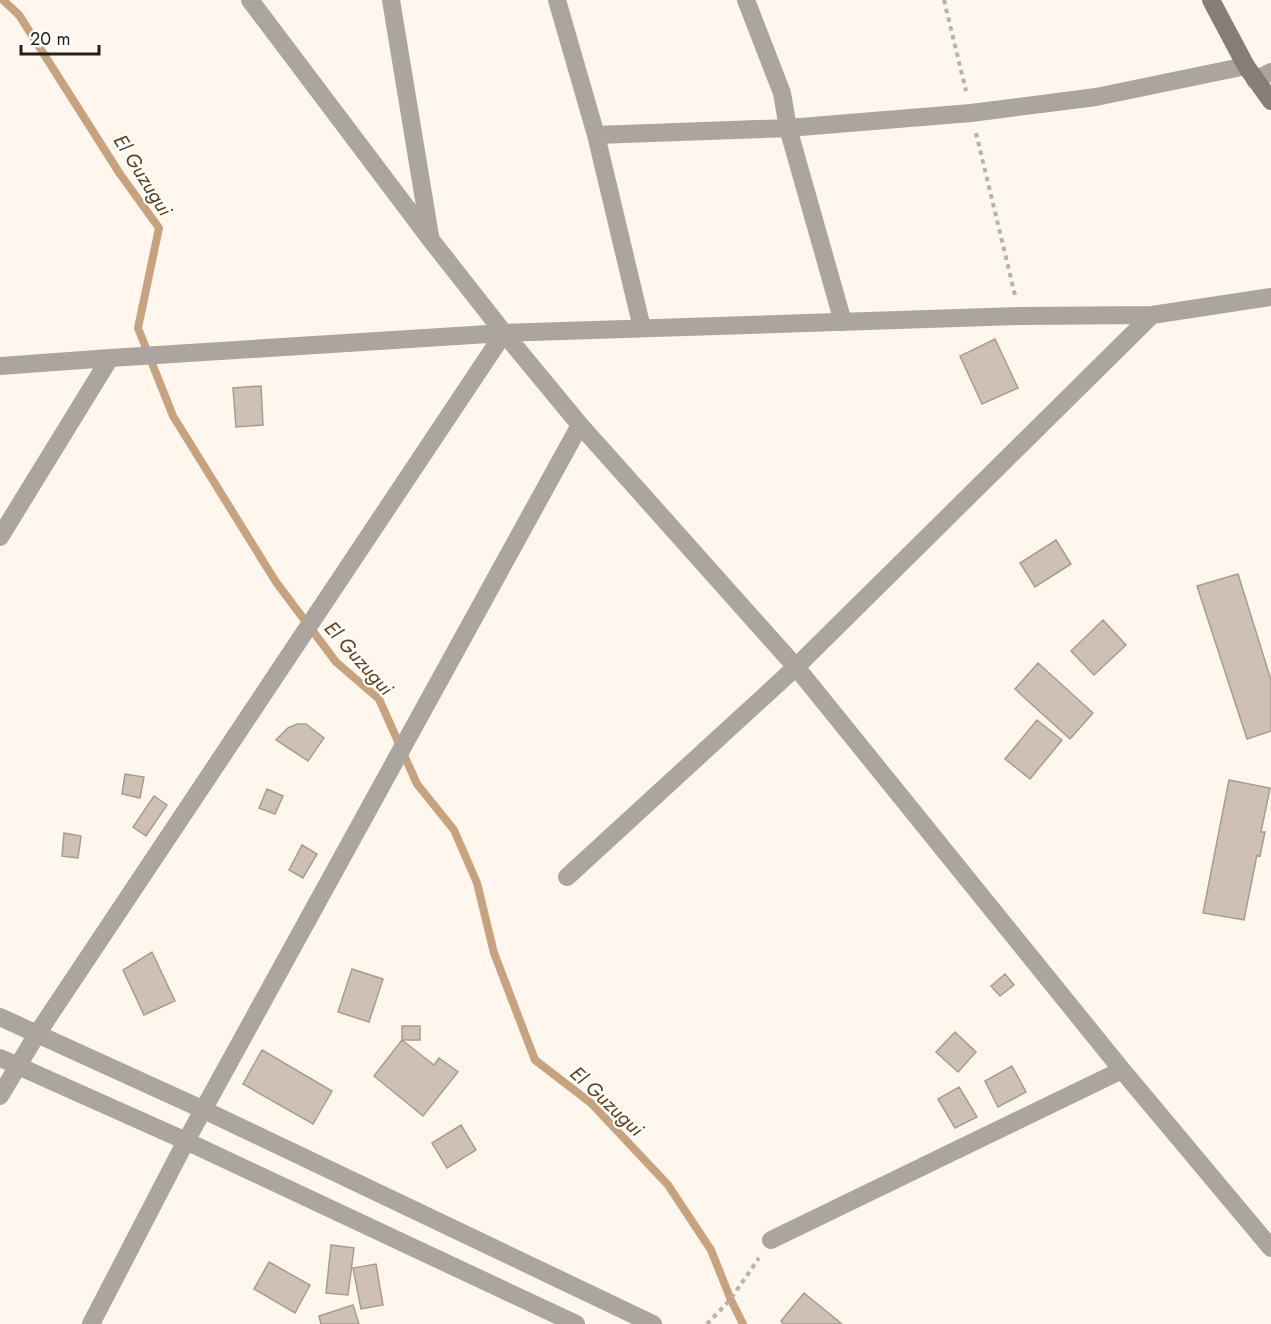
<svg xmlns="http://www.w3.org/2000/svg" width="1271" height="1324" font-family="Jost,sans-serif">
	<rect width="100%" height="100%" fill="#fff6ee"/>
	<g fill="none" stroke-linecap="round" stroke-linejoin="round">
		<path stroke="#c6a27f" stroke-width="8" d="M3,0L19,15L120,174L159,228L138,328L173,416L276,582L336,662L379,699L417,784L454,830L477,883L494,953L535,1060L591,1103L668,1185L711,1250L731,1300L743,1324"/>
	</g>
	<path fill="#cec0b3" stroke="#a99c8f" stroke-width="1.5" d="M995,339L1018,388L982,404L960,356Z
		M261,386L263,425L236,427L233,388Z
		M1056,540L1071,564L1035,587L1020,563Z
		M1238,574L1271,680V731L1247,739L1197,586Z
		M1103,620L1126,645L1094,675L1071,651Z
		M1038,663L1093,713L1070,739L1015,689Z
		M1037,720L1062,740L1030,779L1005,759Z
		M297,724H306L324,738L308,761L276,740L288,728Z
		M125,774L144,777L140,798L122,794Z
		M1229,780L1270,788L1261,832H1265L1260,856L1257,855L1244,920L1203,913Z
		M267,789L283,796L275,814L259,808Z
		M154,796L167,805L146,836L133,827Z
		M64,833L81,836L78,858L62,856Z
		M302,845L317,854L303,878L289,870Z
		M152,952L175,1001L144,1015L123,970Z
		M352,969L383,979L369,1022L338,1012Z
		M1005,974L1014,985L1000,996L991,986Z
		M402,1026H420V1040H402Z
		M955,1032L976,1052L958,1072L936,1052Z
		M402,1040L434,1065L439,1058L458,1072L423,1116L374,1076Z
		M262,1050L332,1091L313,1124L243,1084Z
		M1012,1066L1026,1092L998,1107L985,1081Z
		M959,1087L977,1117L955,1128L938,1099Z
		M461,1125L476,1150L447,1168L432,1143Z
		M331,1245L354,1248L348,1295L326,1293Z
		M269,1262L310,1285L295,1313L254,1289Z
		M376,1264L383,1305L361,1309L353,1268Z
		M804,1293L842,1324H784L781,1321Z
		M353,1305L359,1324H321L319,1316Z"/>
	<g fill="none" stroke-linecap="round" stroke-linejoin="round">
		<path stroke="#b9b1aa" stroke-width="4" stroke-dasharray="4.5 4.5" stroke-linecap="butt" d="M944,0L966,91
			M976,133L1015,295
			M707,1324L730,1300L759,1258"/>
		<path stroke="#aba49f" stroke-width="18" d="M250,0L431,240L504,333L580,425L796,667L1122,1070L1271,1248
			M391,0L430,236
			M557,0L596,135L642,328
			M746,0L782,93L788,128L843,322
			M1255,80L1271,72
			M596,135L788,128L971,113L1096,97L1246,66
			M0,366L110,358
			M0,537L110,358L504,333L1020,316L1152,315L1271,297
			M567,877L796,667L1152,315
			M0,1017L204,1110L653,1324
			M0,1058L186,1141L576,1324
			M0,1096L37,1034L504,333
			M771,1240L1122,1070
			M91,1324L186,1141L580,425"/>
		<path stroke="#867d74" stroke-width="18" d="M1211,0L1246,66L1271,101"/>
	</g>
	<g text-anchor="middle" stroke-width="4.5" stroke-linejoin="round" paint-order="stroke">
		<g font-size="20" font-style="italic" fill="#654016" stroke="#fff">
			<text transform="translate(143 175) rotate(58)" y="7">El Guzugui</text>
			<text transform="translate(359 658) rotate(48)" y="7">El Guzugui</text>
			<text transform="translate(607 1101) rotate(43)" y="7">El Guzugui</text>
		</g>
	</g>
	<path d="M21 45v9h78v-9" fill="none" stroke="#26201c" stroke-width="3"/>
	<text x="30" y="45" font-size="18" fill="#26201c" stroke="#ffffff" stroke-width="4.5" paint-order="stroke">20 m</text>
</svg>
